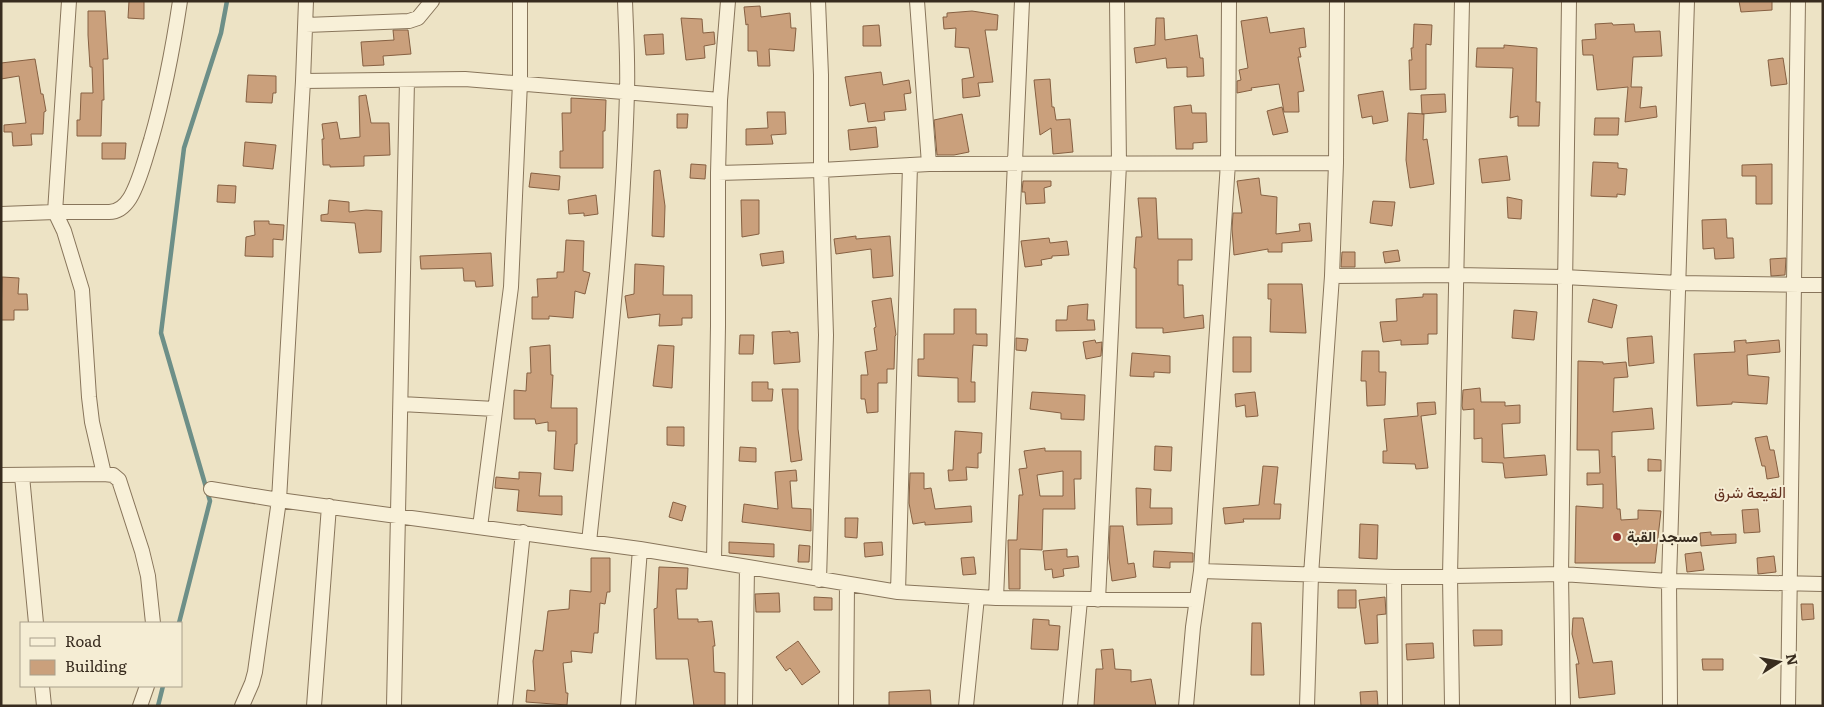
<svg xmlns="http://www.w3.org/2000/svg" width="1824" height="707" font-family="Literata,Vazirmatn,serif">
	<rect width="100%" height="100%" fill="#ede3c5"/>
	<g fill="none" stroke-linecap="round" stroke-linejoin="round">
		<path stroke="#6d8f88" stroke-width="4.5" d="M179,623L210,501L161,333L184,148L221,33L227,1
			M158,706L163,686"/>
	</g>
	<path fill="#caa07c" stroke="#866042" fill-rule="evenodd" d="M129,1H144V19L128,18Z
		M1739,1H1772V10L1741,12Z
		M760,6L761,17L790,13L791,28H796L794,51L769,49L770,66H758L757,51H748V24L746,25L744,7Z
		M88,11H105L108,59H103L104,100H102L101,136H77V120H80L81,93H93L92,67H90L88,35Z
		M972,11L998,15L997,30H985L993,82L978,83L980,96L963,98L962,79L974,77L969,48L955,47L956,28L944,29L943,17H947V13Z
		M1267,17L1270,33L1304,28L1306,47L1299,48L1301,57H1298L1304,91L1298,92L1299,112H1284L1279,84L1251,88L1252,90L1237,93V81L1241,80L1239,70L1248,68L1241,21Z
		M681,18L702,19L703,33L714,32L715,44L704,46L705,58L686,60Z
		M1156,18H1164L1165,40L1197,35L1200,58H1203L1204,76L1187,77V67L1167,68L1166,58L1136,63L1134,48L1155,45Z
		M1612,23L1613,25L1634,24L1635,32L1660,31L1662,56L1633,57L1631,87H1642L1640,108L1656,106L1657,117L1625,122L1628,87L1597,90L1593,55H1583L1582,40L1596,39L1595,24Z
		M1414,24L1432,25L1431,45L1426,44V89L1410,90L1409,60H1412L1411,48H1413Z
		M879,25L881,46H863V26Z
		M393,30H408L411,54L383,56L384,65L363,66L361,42L394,40Z
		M663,34L664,54L646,55L644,35Z
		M1504,45L1537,48L1536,102H1540L1539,126H1518V116L1510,118L1513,68L1476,67L1477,48H1504Z
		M1783,58L1787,84L1771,86L1768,60Z
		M35,59L41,94H43L46,111L44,112L43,134H31L32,145L13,146L12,132H4V125L26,123L19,76L1,79V63Z
		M881,72L883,85L909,80L911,93L904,94L906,110L884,112L885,120L868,122L865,103L850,106L845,77Z
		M248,75L276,76V93H273L272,103L246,102Z
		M1050,79L1052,107H1054L1056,120L1070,119L1073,152L1053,154L1051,128L1040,135L1034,80Z
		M1383,91L1388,121L1373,124L1372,116L1362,118L1358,95Z
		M1445,94L1446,112L1422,114L1421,95Z
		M366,95L371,123H389L390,155L364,156V166L330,167V165H323L322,139H324L322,124L337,122L340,139L360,137L359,96Z
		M571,98L606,100L605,131H603V168H560V151H563L562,113H571Z
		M1191,105L1192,113H1206L1207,142L1193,143V149H1176L1174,107Z
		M1282,107L1288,132L1273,135L1267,111Z
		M767,112H785L786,134L771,135L773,144L746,145V129L768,128Z
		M1408,113L1424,114L1423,140L1427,139L1434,184L1410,188L1406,160Z
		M677,114H688L687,128H677Z
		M962,114L969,152L954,155H937L934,120Z
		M1595,118H1619L1618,135H1594Z
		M876,127L878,147L850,150L848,130Z
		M245,142L276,145L273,169L243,166Z
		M102,143H126L125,159H102Z
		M1507,156L1510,180L1482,183L1479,159Z
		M1593,162L1618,163V168L1627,169L1625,195L1617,194V197L1591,196Z
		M691,164L706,165L705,179L690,178Z
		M1772,164V204H1756V176H1742V165Z
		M660,170L665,206L664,237L652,236L654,171Z
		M531,173L560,176L559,190L529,187Z
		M1259,178L1261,195L1277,197L1276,234L1300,231L1299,224L1310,223L1312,241L1282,243V252H1268V249L1234,255L1232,229L1233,213H1242L1237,181Z
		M1023,181H1051V186L1044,188L1045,203L1026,204L1025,192H1022Z
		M218,185L236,186L235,203L217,202Z
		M596,195L598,214L584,216V213L569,214L568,200Z
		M1507,197L1522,200L1521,219L1508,218Z
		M1138,198H1156L1158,239H1192V260H1178V285H1183L1184,318L1203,315L1204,328L1163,333V328H1136V268H1134L1136,237H1142Z
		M329,200L349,202V212L366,210L382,211L381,252L359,253L355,223L321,221V215L328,214Z
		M741,200H759V234L742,237Z
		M1373,201L1395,202L1392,226L1370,223Z
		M1726,219L1727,238H1733L1734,258L1715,259L1714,248L1703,249L1702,220Z
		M254,221H269V224L284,225L283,240L273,239V257L245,256L246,237L255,235Z
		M856,236V239L890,236L893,276L873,278L871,249L836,254L834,239Z
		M1049,238L1050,243L1067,241L1069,255L1052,256V258L1041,260L1042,265L1025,267L1021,241Z
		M566,240L584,241L583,271L590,273L585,294L575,291L573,318L549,316V319H532V297H538L537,279L557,278V272H564Z
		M1398,250L1400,261L1385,263L1383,252Z
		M783,251L784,263L762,266L760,254Z
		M1342,252H1355V267H1341Z
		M491,253L493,286L476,287L475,281H464L463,268L421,269L420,256Z
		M1786,258L1785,275L1771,276L1770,259Z
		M635,264L664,266L663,295H692V318H682V325L659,326L660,314L628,318L625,296L634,294Z
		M2,277L19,278L18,294H27L28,310H14V320H1Z
		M1268,284H1302L1306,333L1270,332L1271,299H1268Z
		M1423,294H1437V334H1428V344L1401,345V340L1383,342L1380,322L1397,321L1396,299L1423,297Z
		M891,298L896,335L895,336L894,369H887V383H878V412L867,413L865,399H861V375H868L865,352L877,350L874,328L876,327L872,301Z
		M1593,299L1617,305L1612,328L1588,322Z
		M1088,304L1087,320H1094L1095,330L1056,331V320H1067L1068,306Z
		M954,309H976V334H987V346L973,345L971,382H975V402H958V378L918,376V359H924V334H954Z
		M1514,310L1537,312L1534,340L1512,338Z
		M790,331V333L798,332L800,362L774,364L772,332Z
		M740,335H754L753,354H739Z
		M1652,336L1654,363L1629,366L1627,338Z
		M1233,337H1251V372H1233Z
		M1016,338L1028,339L1026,351L1016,350Z
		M1095,340L1096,343L1102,342L1101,356L1086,359L1083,342Z
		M1746,340V343L1779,340L1780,352L1747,355L1748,375L1769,377L1767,404L1732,402V404L1697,406L1694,354L1735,352L1734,341Z
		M550,345L551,375H553L551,408H577V444H575L573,471L554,469L556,431H548V422L536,424L535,419H514V390L526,391L527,373H531L530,347Z
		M658,345L674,346L672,388L653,386Z
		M1362,351H1379V372H1386L1385,405L1367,406L1366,381H1361Z
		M1132,353L1170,356V373L1154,372V377L1130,376Z
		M1578,361L1603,362V364L1626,362L1628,377L1614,378L1613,412L1652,408L1654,429L1612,432V457L1615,456L1617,509H1620L1621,520L1638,519V510L1661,511L1655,563H1575L1576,506L1603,508V484L1587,485V473H1600L1599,450H1577Z
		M752,382H768V389H773L772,401H752Z
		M1480,388L1481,402H1505V406L1520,405V423L1502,424L1504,458L1545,455L1547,475L1505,478L1503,463L1482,462V438L1474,439V409L1463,410L1462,406L1463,390Z
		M782,389H798V429L802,460L791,462Z
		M1032,392L1085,395L1084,420L1061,419V413L1030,409Z
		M1255,392L1258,416L1246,417L1245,405L1236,407L1235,394Z
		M1435,402L1436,414L1421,416L1428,468L1416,469L1415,464L1383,463V451H1387L1384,419L1418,416L1417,403Z
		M667,427H684V446L667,445Z
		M955,431L982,433L981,453H978V468L966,467L967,480L949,481L948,470H953Z
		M1767,436L1770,450H1774L1779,477L1767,479L1765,466H1762L1755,438Z
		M1155,446L1172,447L1171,471L1154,470Z
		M740,447L756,448V462L739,461Z
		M1045,448V451H1081V479H1074L1075,509H1043L1042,550L1020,549V589H1009L1008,540H1017L1019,495H1023L1019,469L1027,468L1024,451ZM1063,471V496H1040L1037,475Z
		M1648,459L1661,460V471H1648Z
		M1263,466L1278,467L1274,504H1281L1280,519H1243L1244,522L1225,524L1223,508L1259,505Z
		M796,470L797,481H790L792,508L811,509V531L742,522L744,504L778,509L775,472Z
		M519,472L541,473L539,496H562V515L517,511L519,490L495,488L496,477L519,479Z
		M910,473H924V489L931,488L935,509L971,506L972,522L925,525V522L913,524L909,503Z
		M1136,488L1151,489L1150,508H1172V524L1137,525Z
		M673,502L686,506L682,521L669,517Z
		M1758,509L1760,532L1744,533L1742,510Z
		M845,518H858L857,538L845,537Z
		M1360,524L1378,525L1377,559L1359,558Z
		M1110,526H1123L1128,564L1134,563L1136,577L1112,581L1109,558Z
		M1711,532V535L1736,534V543L1701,546L1700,533Z
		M729,542L774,544V557L729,553Z
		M882,542L883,555L865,557L864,543Z
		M799,545L810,546L809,562H798Z
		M1067,549V557L1078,556L1079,567L1063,569L1064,576L1053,578L1052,569L1045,570L1043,551Z
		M1154,551L1193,553V562H1170V568L1153,567Z
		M1701,552L1704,570L1687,572L1685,554Z
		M1774,556L1776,572L1758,574L1757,558Z
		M974,557L976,574L963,575L961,558Z
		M591,558H610V592H607L605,604L600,603L598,633H594L592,653L571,651L572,662L563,663L566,693H568L567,705L526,702L527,690L535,691L533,661L535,650L543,651L548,611L569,609L570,590L591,592Z
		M659,567L688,568L687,589H676L678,619H698V622L712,621L715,646H713L714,672L725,673V706H694L688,659H656L654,609L657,608Z
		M1338,590H1356V608H1338Z
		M779,593L780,612H756L755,594Z
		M814,597L832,598V610H814Z
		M1385,597L1386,614L1377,615L1378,643L1365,644L1359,600Z
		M1801,604H1813L1814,619L1802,620Z
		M1573,618H1583L1593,663L1612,661L1615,694L1579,698L1576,664H1579L1572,634Z
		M1033,619L1049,620V625L1060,626L1058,650L1031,649Z
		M1252,623H1261L1264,675H1251Z
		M1473,630H1502V645L1474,646Z
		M798,641L820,672L802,685L790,668L786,671L776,657Z
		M1433,643L1434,658L1407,660L1406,644Z
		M1113,649L1115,669L1131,670V682L1151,679L1156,706H1094L1096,669H1103L1101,650Z
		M1702,659H1723V670H1703Z
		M930,690L931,705L930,706H889V692Z
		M1377,691L1378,706H1361L1360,692Z"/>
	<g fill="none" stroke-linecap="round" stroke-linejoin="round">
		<g stroke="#88755b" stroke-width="16">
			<path id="minor" d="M69,1L55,212L64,231L82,290L89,397L92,422L104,474
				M818,1L821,75V170L826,335L819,580
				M917,1L929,164
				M306,25L409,21L418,18L432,1
				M303,81L465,79L720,100
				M718,173L821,170L929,164L1336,163
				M1,214L55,212H109C118,212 125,206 130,198C140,181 145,159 151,140C164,95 173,48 180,1
				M1332,276L1456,275L1564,277L1678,283L1823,285
				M401,404L495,409
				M1,475L104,474L113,475L119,480L142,551L148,576L153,623
				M22,476L36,623
				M211,489L279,500L640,549L898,592L996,598L1196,600
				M480,527L511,287L520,82V1
				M589,542C605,392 623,243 627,92C628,62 626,31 625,1
				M714,561L718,326V173L720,100L728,1
				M1201,571L1394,577L1561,574L1669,581L1823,584
				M1394,577L1395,706
				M898,592L910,165
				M996,598L1022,1
				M1098,600L1119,164L1117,1
				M42,686L44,706
				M140,706L147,686
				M242,706L252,683L255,672L279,500L303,81L306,1
				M314,706L329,506
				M394,706L407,80
				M505,706L523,532
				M628,706L640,549
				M745,706L747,567
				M846,706L847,584
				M966,706L977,597
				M1070,706L1080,600
				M1186,706L1193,627L1201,571L1228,163L1229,1
				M1307,706L1311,575L1332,276L1336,163L1337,1
				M1452,706L1450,576L1462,1
				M1563,706L1561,574L1569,1
				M1670,706L1669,581L1687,1
				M1788,706L1798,1"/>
		</g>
		<use href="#minor" stroke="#f8f0d8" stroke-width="14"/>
	</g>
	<circle fill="#95312d" stroke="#f5edd4" stroke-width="2" cx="1617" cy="537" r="5"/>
	<g text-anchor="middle" stroke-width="4" stroke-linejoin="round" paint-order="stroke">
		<g font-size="15" font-weight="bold" fill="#382c1f" stroke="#f5edd4" text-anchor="start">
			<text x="1627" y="542">مسجد القبة</text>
		</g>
		<g font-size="16" fill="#63311f" stroke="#f5edd4">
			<text x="1750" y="498">القيعة شرق</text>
		</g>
	</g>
	<rect width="1824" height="707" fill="none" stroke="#382c1f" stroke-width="5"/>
	<rect x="20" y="622" width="162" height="65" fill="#f5edd4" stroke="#a9a08c"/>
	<rect x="30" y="638" width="25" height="8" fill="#f8f0d8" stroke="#a9a08c"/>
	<text x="65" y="647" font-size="15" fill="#382c1f">Road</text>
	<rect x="30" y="660" width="25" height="15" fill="#caa07c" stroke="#a9a08c"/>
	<text x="65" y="672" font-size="15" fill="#382c1f">Building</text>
	<g transform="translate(1779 662) rotate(79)" stroke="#f5edd4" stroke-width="4" paint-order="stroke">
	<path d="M0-4L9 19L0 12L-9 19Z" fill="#382c1f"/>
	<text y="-8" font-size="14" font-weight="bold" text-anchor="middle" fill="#382c1f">N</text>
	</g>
</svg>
